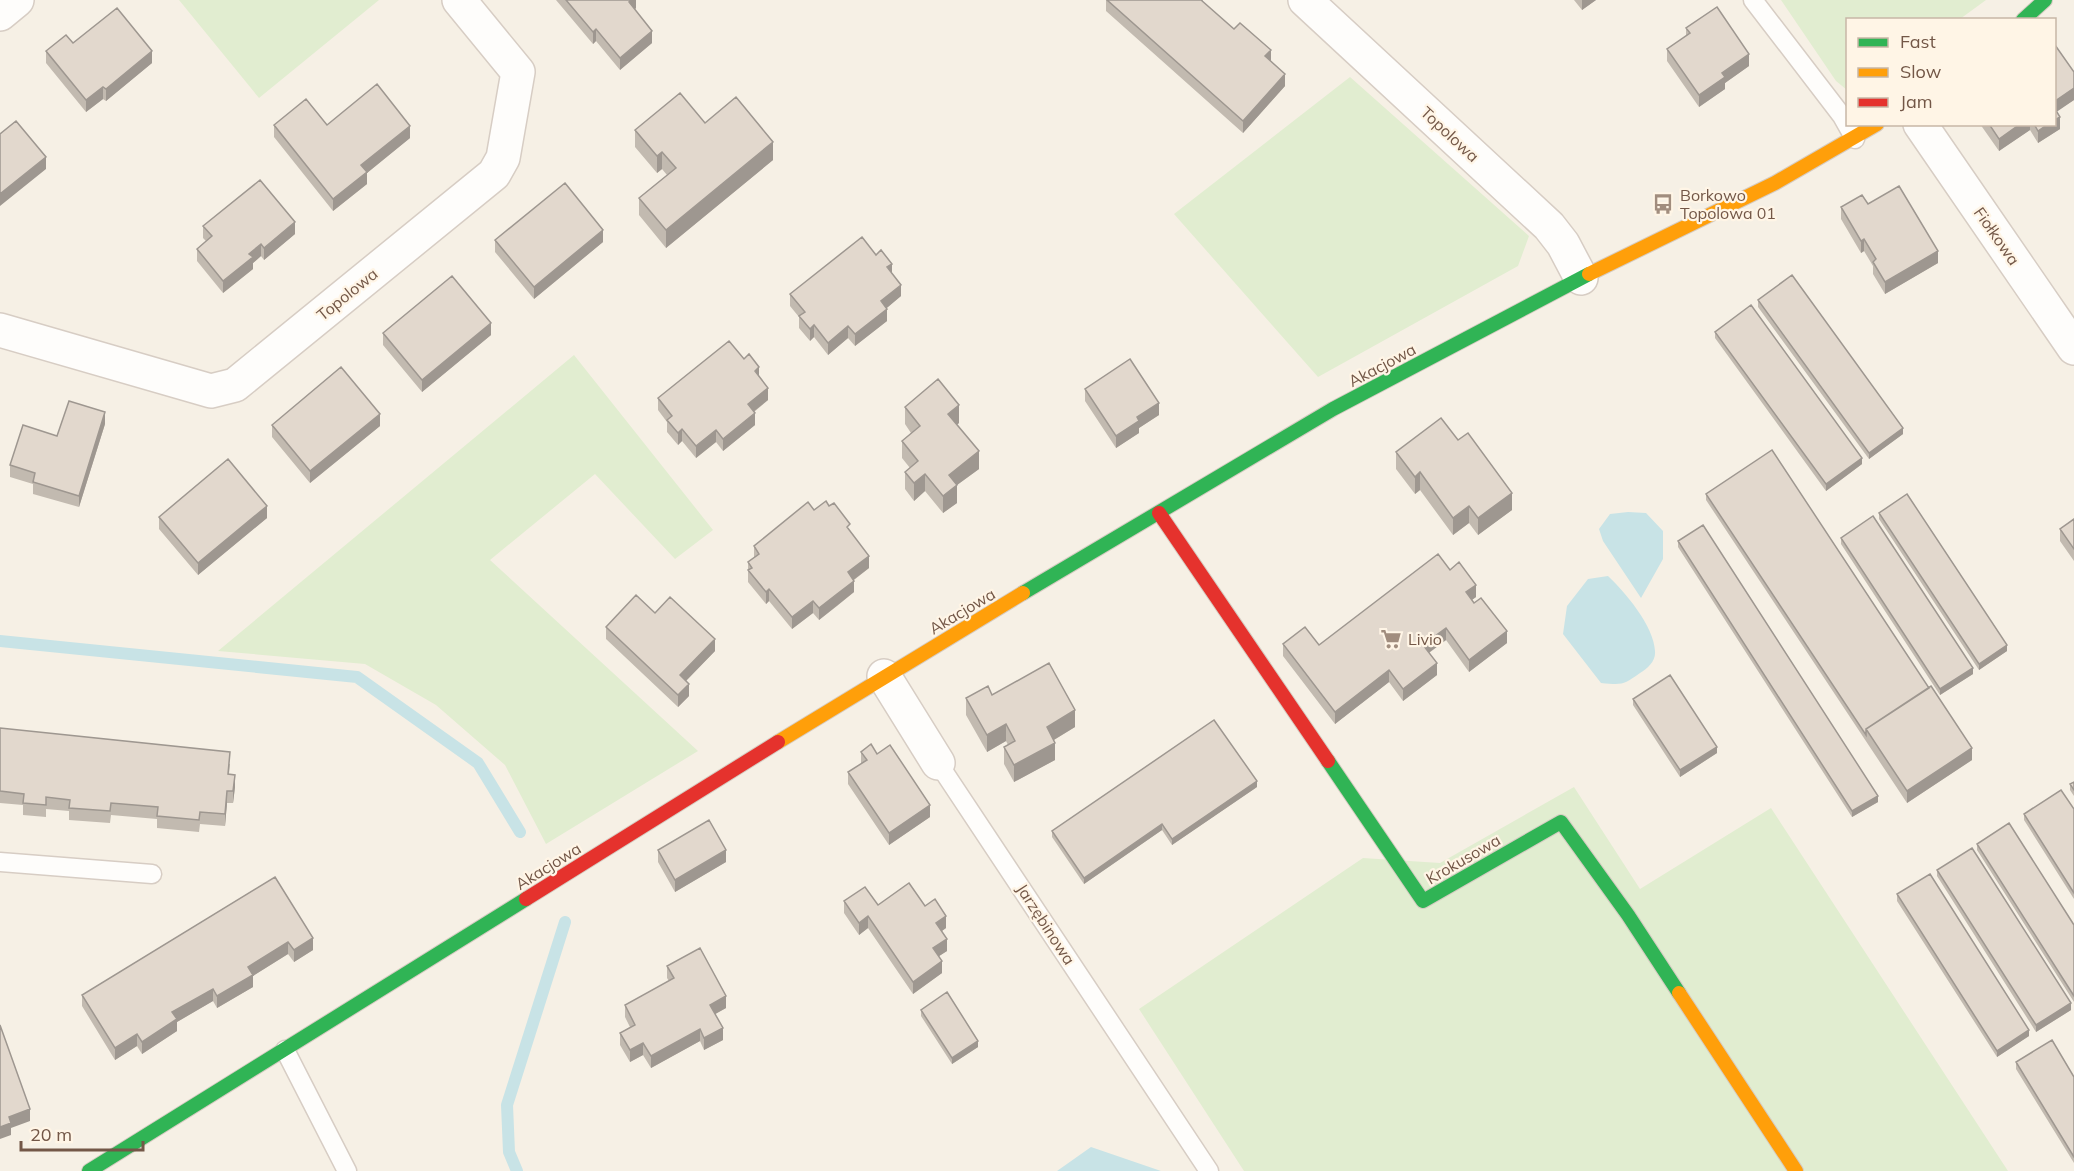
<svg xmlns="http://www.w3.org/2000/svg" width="2074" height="1171" font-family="Mulish,sans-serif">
	<rect width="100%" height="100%" fill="#f6f0e5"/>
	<path fill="#e1edd0" d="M179,0H379L259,98Z
		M1781,0H1986L1960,19L1848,20L1847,90L1836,81Z
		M1350,77L1529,236L1518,266L1318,377L1174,214Z
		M574,355L713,530L675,559L595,474L490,560L698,751L546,844L505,765L436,705L365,664L218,651Z
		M1574,787L1640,889L1771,808L2008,1171H1244L1139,1009L1363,858L1440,863Z"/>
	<path fill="#c8e3e6" d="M1628,512L1646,513L1663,531V559L1641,598L1603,541L1599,529L1610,514Z
		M1608,576C1625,592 1654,626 1655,651C1656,661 1648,668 1640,673C1623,685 1623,685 1601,683L1563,634L1567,606L1588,579Z
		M1091,1147L1161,1171H1057Z"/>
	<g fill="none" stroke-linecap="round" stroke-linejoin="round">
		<path stroke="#c8e3e6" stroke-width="12" d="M0,641L357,677L478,763L520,832
			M517,1171L509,1152L507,1105L565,922"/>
		<g stroke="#d7cdc4" stroke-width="21">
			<path id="lane" d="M1753,0L1842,116L1855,139
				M938,763L1209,1171
				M0,862L152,874
				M285,1050L347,1171"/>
		</g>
		<g stroke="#d7cdc4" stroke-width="36">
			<path id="street" d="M1305,0L1549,226L1563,244L1581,278
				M0,14L17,0
				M1920,124L2074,348
				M0,330L211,391L235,385L494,174L503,158L518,72L459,0
				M884,676L938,763"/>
		</g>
		<g stroke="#d6ccc2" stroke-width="16">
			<path id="fast" d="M2023,20L2045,0
				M1023,593L1333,409L1589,274
				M1328,761L1423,901L1561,822L1628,915L1679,993
				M89,1171L526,899"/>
		</g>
		<g stroke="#d6ccc2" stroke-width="16">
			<path id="slow" d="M1589,274L1775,183L1877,124
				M778,742L1023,593
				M1679,993L1796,1171"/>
		</g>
		<g stroke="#d6ccc2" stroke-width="16">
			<path id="jam" d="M1159,513L1328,761
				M526,899L778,742"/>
		</g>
		<use href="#lane" stroke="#fefdfb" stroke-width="18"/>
		<use href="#street" stroke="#fefdfb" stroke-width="33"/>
		<use href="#fast" stroke="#30b455" stroke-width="14"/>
		<use href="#slow" stroke="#ff9f0a" stroke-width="14"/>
		<use href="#jam" stroke="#e5322d" stroke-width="14"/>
	</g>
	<path fill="#c2bab0" d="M556,0H636V8L635,10L652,43L620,70L596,41L593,44Z
		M1106,0H1203V2L1271,62L1285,86L1243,133L1106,11Z
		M1574,0H1596L1582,10Z
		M1686,28L1749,66L1725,83V89L1699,107L1667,61V49L1686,36Z
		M73,43L152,63L106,101L103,99L86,112L46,63V51Z
		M2055,45L2074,72V100L2056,111L2060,129L2038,143L2030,130L1999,151L1980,124H2055Z
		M705,123L773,160L666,248L639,215V198L667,175L662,169L657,173L635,147V130Z
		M274,125H327L410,138L367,173V184L333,211L274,137Z
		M1868,204L1938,263L1885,294L1873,274V266L1864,251L1861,253L1841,219V207Z
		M203,226L295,234L264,260L261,256L253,263V269L223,293L197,261V249L206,241L203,238Z
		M495,240L603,242L534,299L495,252Z
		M892,273L901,296L886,308L887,321L855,346L848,338L828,355L814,337L810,341L799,328V317L790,306V294Z
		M1758,300L1903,434L1869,459L1758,307Z
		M1715,332L1862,464L1826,491L1715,338Z
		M383,333L491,335L422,392L383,345Z
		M759,377L768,400L754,412L755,425L723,451L716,442L696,458L682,441L678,445L667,432V422L658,410V398Z
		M1085,389L1159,415L1139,428V433L1116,448L1085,401Z
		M905,407L959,423L956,425L979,469L957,485V503L943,513L925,491L914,501L905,489V472L910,468L902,458V441L911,433L905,424Z
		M105,424L79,507L33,494V484L10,477V465L57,436Z
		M272,425L380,426L310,483L272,437Z
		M1396,452L1512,510L1478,535L1469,523L1453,535L1420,490L1415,494L1396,469Z
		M1706,494L1972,760L1907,803L1706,500Z
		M814,510L850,532L869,568L854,580V592L837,606L819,620L813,613L792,629L769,601L766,604L748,582V562L754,558V546Z
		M1879,513L2007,651L1979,670L1879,519Z
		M159,517L267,518L198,575L159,529Z
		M2074,519V561L2060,541V529Z
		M1841,538L1973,674L1940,695L1841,544Z
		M1678,541L1878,802L1852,817L1678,547Z
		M1450,570L1476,597L1472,600L1507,643L1469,672L1446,640L1429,653L1437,675L1403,701L1389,682L1335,724L1283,656V644L1319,645Z
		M655,613L715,651L686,681L689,696L678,707L606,639V627Z
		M992,695L1075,727L1054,740L1055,760L1014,782L1004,764V747L1008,745L1006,741L987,752L966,715V698Z
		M1633,699L1717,753L1680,777L1633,705Z
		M0,728L230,764L229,774L235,787L233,803H227L225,826L200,824L199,832L157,828V819L111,815L110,823L69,820V811L46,809V817L23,815V805L0,803Z
		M861,752L877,754L930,817L889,845L848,784V772L861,764Z
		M2074,782V796L2070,790V784Z
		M1257,787L1172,845L1162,830L1084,884L1052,837V831Z
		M2074,809V899L2024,820V814Z
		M1977,844L2074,925V1002L1977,850Z
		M658,850L726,862L675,892L658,862Z
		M1937,870L2071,1010L2036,1032L1937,876Z
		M275,877L313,950L294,962L288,954L253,976V987L217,1008L213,1001L177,1022V1031L142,1054L137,1046L115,1060L82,1006V995Z
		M1897,894L2029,1036L1997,1057L1897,901Z
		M844,901L878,905L925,906L946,928L942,931L947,951L939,956L942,973L913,994L868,928L859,935L844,913Z
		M667,966L726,1008L715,1014L723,1040L704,1050L700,1041L651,1068L643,1055L630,1062L620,1045V1033L630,1027L625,1017V1005L669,981L667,978Z
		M921,1010L978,1047L952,1064L921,1016Z
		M2016,1062L2074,1077V1163L2016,1069Z"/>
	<path fill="#9e9790" d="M632,0H636V8L629,14V2Z
		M1582,0H1596L1582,10Z
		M596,29V41L593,44V32Z
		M652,31V43L620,70V58Z
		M1271,50V62L1265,56Z
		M152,51V63L106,101V89Z
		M1749,54V66L1725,83V89L1699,107V95L1722,73Z
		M1285,74V86L1243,133V121Z
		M103,87V99L86,112V100Z
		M2074,88V100L2055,113V101Z
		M2060,117V129L2038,143V131L2048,124H2055V120Z
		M2020,124H2030V130L1999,151V139Z
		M410,126V138L367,173V184L333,211V199L361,165Z
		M773,142V160L666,248V230Z
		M662,152V169L657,173V156Z
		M46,157V169L0,206V194Z
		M295,222V234L264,260V248Z
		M603,230V242L534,299V287Z
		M1864,239V251L1861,253V241Z
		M261,244V256L253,263V269L223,293V281L249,254Z
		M1938,251V263L1885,294V282Z
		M892,264V276L887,267Z
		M901,285V296L881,313V301Z
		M887,309V321L855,346V334Z
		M491,323V335L422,392V380Z
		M814,325V337L810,341V329Z
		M848,326V338L828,355V343Z
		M759,367V379L755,371Z
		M768,388V400L748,416V404Z
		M1159,403V415L1139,428V433L1116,448V436L1137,417Z
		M959,405V423L948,432V414Z
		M105,412V424L79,507V496Z
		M755,413V425L723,451V439Z
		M380,414V426L310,483V471Z
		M1903,428V434L1869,459V453Z
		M682,429V441L678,445V433Z
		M716,430V442L696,458V446Z
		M979,451V469L957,485V503L943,513V496L949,475Z
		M1862,458V464L1826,491V484Z
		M1420,472V490L1415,494V477Z
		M925,474V491L914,501V483Z
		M1512,493V510L1478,535V518Z
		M267,506V518L198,575V563Z
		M1469,506V523L1453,535V518Z
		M869,556V568L848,584V572Z
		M854,581V592L819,620V608Z
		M1476,585V597L1466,604V592Z
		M769,589V601L766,604V592Z
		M813,601V613L792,629V617Z
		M1446,628V640L1423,657V645Z
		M1507,631V643L1469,672V660Z
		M715,639V651L680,687V675Z
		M2007,645V651L1979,670V664Z
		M1437,663V675L1403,701V689Z
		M1973,668V674L1940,695V689Z
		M1389,670V682L1335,724V712Z
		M689,684V696L678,707V695Z
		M1075,710V727L1047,744V727Z
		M1006,724V741L987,752V735Z
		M1055,743V760L1014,782V765Z
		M1717,747V753L1680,777V770Z
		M1972,748V760L1907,803V791Z
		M235,775V787L233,803V791Z
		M1257,781V787L1172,845V839Z
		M227,791V803L225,826V814Z
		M1878,796V802L1852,817V811Z
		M930,805V817L889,845V833Z
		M1162,824V830L1084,884V878Z
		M726,850V862L675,892V880Z
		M868,916V928L859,935V923Z
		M946,916V928L936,935V923Z
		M313,938V950L294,962V950Z
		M947,939V951L933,960V948Z
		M288,942V954L253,976V987L217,1008V996L248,967Z
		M942,961V973L913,994V982Z
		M213,989V1001L177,1022V1031L142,1054V1042L172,1012Z
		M726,996V1008L710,1017V1005Z
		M2071,1003V1010L2036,1032V1025Z
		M723,1028V1040L704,1050V1038Z
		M700,1029V1041L651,1068V1056Z
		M2029,1030V1036L1997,1057V1051Z
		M137,1034V1046L115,1060V1048Z
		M978,1041V1047L952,1064V1058Z
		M643,1043V1055L630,1062V1050Z
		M30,1109V1121L11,1128V1135L0,1139V1127L9,1117Z"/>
	<path fill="#e2d8cd" stroke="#9e9790" stroke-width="1.5" d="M566,0H632L629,2L652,31L620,58L596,29L593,32Z
		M1107,0H1201L1234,29L1240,23L1271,50L1265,56L1285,74L1243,121Z
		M1717,7L1749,54L1722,73L1725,77L1699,95L1667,49L1690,33L1686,28Z
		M117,8L152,51L106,89L103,87L86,100L46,51L66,35L73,43Z
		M2055,45L2074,72V88L2055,101Z
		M377,84L410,126L361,165L367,172L333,199L274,125L306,99L327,125Z
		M680,93L705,123L736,97L773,142L666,230L639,198L676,168L662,152L657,156L635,130Z
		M2055,109L2060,117L2055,120Z
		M16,121L46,157L0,194V134Z
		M1989,124H2020L1999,139Z
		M2034,124H2048L2038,131Z
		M260,180L295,222L264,248L261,244L249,254L253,257L223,281L197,249L212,236L203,226Z
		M565,183L603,230L534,287L495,240Z
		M1899,186L1938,251L1885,282L1873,262L1876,259L1864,239L1861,241L1841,207L1862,195L1868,204Z
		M862,237L876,255L881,250L892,264L887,267L901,285L881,301L887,309L855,334L848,326L828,343L814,325L810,329L799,316L805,312L790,294Z
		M1792,275L1903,428L1869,453L1758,300Z
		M452,276L491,323L422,380L383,333Z
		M1751,305L1862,458L1826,484L1715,332Z
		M729,341L744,359L749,354L759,367L755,371L768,388L748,404L755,413L723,439L716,430L696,446L682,429L678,433L667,420L672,416L658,398Z
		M1130,359L1159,403L1137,417L1139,421L1116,436L1085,389Z
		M341,367L380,414L310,471L272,425Z
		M938,379L959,405L948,414L979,451L949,475L957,485L943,496L925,474L914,483L905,472L918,461L902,441L920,426L905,407Z
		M69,401L105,412L79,496L33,482L35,473L10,465L23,425L57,436Z
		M1441,418L1458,440L1468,433L1512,493L1478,518L1469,506L1453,518L1420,472L1415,477L1396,452Z
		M1772,450L1929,688L1866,729V735L1706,494Z
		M228,459L267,506L198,563L159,517Z
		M1907,494L2007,645L1979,664L1879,513Z
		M826,501L829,506L834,503L850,524L847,527L869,556L848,572L854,581L837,594L819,608L813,601L792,617L769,589L766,592L748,570L752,568L748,562L759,554L754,546L808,502L814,510Z
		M1873,516L1973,668L1940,689L1841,538Z
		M2074,519V549L2060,529Z
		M1703,525L1878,796L1852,811L1678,541Z
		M1438,554L1450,570L1459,562L1476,585L1466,592L1474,603L1481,598L1507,631L1469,660L1446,628L1423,645L1437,663L1403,689L1389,670L1335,712L1283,644L1305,627L1319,645Z
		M636,595L655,613L670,597L715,639L680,675L689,684L678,695L606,627Z
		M1049,663L1075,710L1047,727L1055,743L1014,765L1004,747L1015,741L1006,724L987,735L966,698L988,686L992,695Z
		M1670,675L1717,747L1680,770L1633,699Z
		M1931,686L1972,748L1907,791L1866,729Z
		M1214,720L1257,781L1172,839L1162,824L1084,878L1052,831Z
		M0,728L230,752L228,774L235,775L233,791H227L225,814L200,812L199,820L157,816L158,807L111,803L110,811L69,808L70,800L46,797V805L23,803L24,794L0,791Z
		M871,744L877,754L890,745L930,805L889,833L848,772L867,760L861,752Z
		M2074,782V790L2070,784Z
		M2061,790L2074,809V893L2024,814Z
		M709,820L726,850L675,880L658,850Z
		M2009,823L2074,925V996L1977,844Z
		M1972,848L2071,1003L2036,1025L1937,870Z
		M1930,874L2029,1030L1997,1051L1897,894Z
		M275,877L313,938L294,950L288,942L248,967L253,975L217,996L213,989L172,1012L177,1019L142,1042L137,1034L115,1048L82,995Z
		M909,883L925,906L935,899L946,916L936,923L947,939L933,948L942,961L913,982L868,916L859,923L844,901L865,887L878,905Z
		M700,948L726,996L710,1005L723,1028L704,1038L700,1029L651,1056L643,1043L630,1050L620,1033L635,1025L625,1005L674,978L667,966Z
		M947,992L978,1041L952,1058L921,1010Z
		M0,1025L30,1109L9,1117L11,1123L0,1127Z
		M2052,1040L2074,1077V1157L2016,1062Z"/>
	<defs>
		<g id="bus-bare" transform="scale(1.62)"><path d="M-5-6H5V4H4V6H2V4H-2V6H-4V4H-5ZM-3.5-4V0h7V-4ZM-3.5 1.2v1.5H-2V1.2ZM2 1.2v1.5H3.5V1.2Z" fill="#a18d7e" stroke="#fff5e6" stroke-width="2.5" paint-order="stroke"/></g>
		<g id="supermarket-bare" transform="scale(1.62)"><path d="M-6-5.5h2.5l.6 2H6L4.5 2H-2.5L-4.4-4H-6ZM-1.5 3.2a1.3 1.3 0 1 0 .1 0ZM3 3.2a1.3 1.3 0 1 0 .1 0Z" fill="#a18d7e" stroke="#fff5e6" stroke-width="2.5" paint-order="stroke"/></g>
	</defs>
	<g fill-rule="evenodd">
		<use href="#bus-bare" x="1663" y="204"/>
		<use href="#supermarket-bare" x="1391" y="639"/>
	</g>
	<g text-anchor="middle" stroke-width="4.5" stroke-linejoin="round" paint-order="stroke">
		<g font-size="16" fill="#735747" stroke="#fff5e6">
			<text transform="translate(1450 134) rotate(43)" y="6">Topolowa</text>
			<text transform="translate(1997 236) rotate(55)" y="6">Fiołkowa</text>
			<text transform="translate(347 294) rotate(-39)" y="6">Topolowa</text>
			<text transform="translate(1382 365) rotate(-28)" y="6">Akacjowa</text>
			<text transform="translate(962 611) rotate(-31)" y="6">Akacjowa</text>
			<text transform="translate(1463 859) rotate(-30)" y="6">Krokusowa</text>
			<text transform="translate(548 866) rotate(-32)" y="6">Akacjowa</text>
			<text transform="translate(1046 924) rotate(57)" y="6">Jarzębinowa</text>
		</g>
		<g font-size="16" fill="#735747" stroke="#fff5e6" text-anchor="start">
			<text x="1680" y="201">Borkowo<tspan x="1680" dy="18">Topolowa 01</tspan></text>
			<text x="1408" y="645">Livio</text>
		</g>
	</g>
	<rect x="1846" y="18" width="210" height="108" fill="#fff5e6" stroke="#c7b6a6" stroke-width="1.5"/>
	<rect x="1858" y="38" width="30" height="9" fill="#30b455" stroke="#c7b6a6" stroke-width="1.5"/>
	<text x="1900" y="48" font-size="18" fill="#735747">Fast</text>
	<rect x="1858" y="68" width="30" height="9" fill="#ff9f0a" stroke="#c7b6a6" stroke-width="1.5"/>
	<text x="1900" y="78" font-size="18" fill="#735747">Slow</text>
	<rect x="1858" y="98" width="30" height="9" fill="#e5322d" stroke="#c7b6a6" stroke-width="1.5"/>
	<text x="1900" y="108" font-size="18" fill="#735747">Jam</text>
	<path d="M21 1141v9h122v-9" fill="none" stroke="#735747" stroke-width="3"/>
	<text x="30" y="1141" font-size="18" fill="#735747" stroke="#fff5e6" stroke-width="4.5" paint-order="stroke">20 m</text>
</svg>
